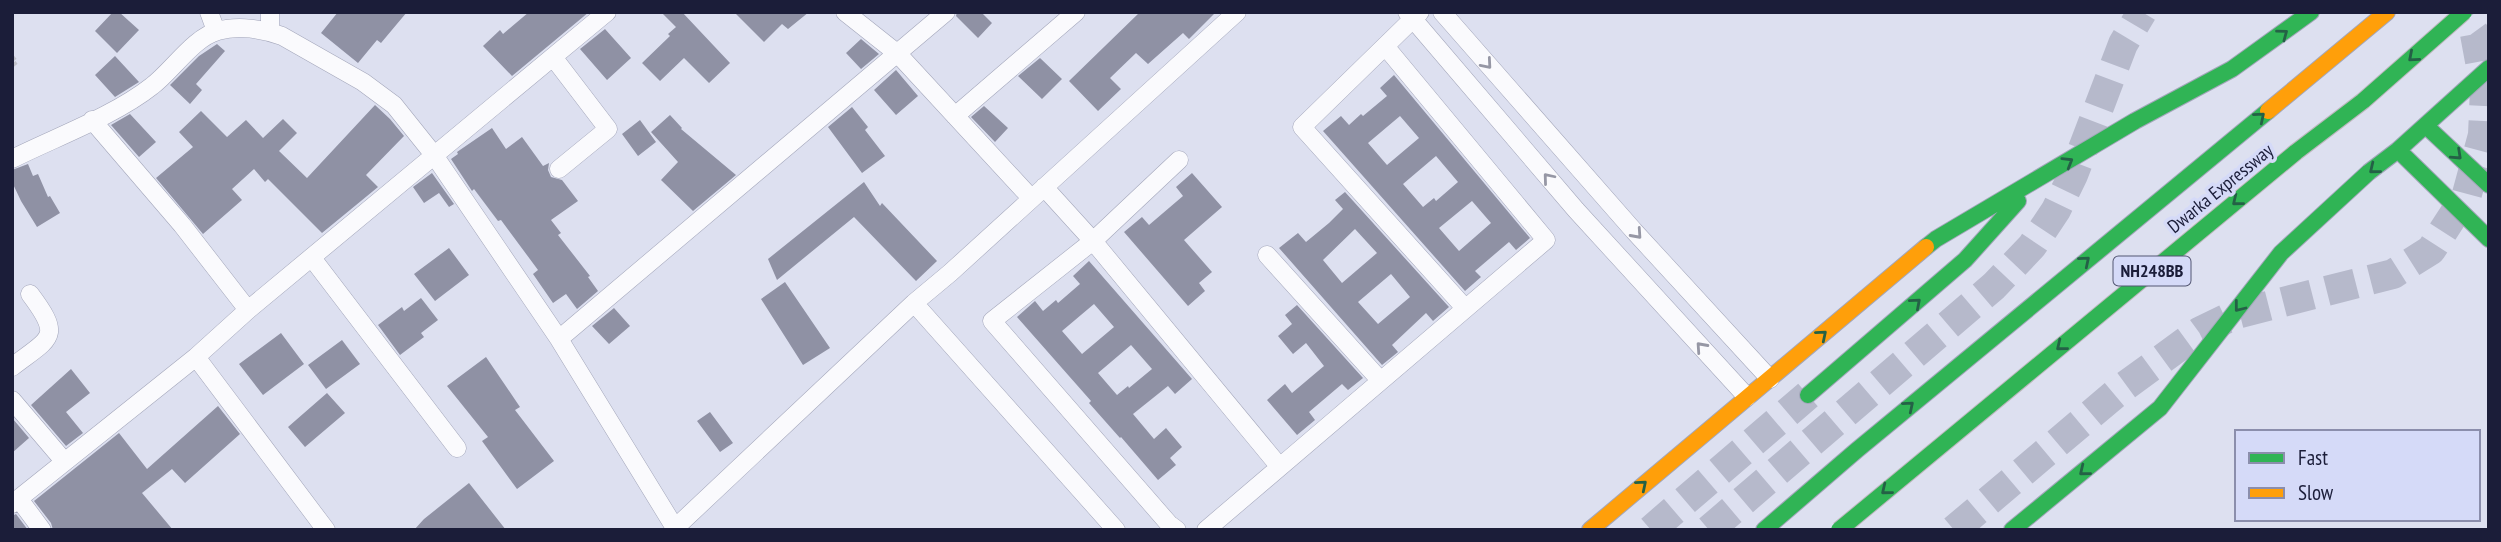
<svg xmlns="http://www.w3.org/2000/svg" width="2501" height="542" font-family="'PT Sans Narrow',sans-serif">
	<rect width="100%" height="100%" fill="#dde0f0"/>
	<path fill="#8f91a4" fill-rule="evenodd" d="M113,12H119L139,30L117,53L95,31Z
		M338,12H407L381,43L377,40L358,63L321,33Z
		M529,12H589L512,76L483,46L500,30L503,34Z
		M661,12H682L730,63L709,83L684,58L660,81L642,63L670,36L668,34L676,27Z
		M734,12H809L788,29L782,24L764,42Z
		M957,12H981L992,23L978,38L956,16Z
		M1140,12H1216L1189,39L1183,33L1148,64L1136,53L1110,78L1121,89L1098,111L1069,81Z
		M605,29L631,58L607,80L580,49Z
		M861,39L879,54L861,69L846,53Z
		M217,44L225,51L196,84L202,90L190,104L170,85L199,56Z
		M115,56L139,82L115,97L95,75Z
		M1040,58L1062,79L1042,99L1018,76Z
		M896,70L918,96L896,115L874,90Z
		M1394,75L1530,238L1516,250L1509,242L1475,271L1481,277L1465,291L1323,131L1341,116L1349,125L1361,114L1363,116L1387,96L1380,88ZM1400,116L1419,138L1387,165L1368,143ZM1436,156L1458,182L1436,201L1434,198L1423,207L1403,184ZM1472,201L1491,223L1459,251L1439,228Z
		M375,105L390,119L404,136L366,175L378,187L322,233L268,179L265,182L254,169L232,189L242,200L203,234L156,178L193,147L179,132L201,111L227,137L246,120L263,138L283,119L297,133L279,151L307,178Z
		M984,106L1008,128L995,142L971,117Z
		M852,107L868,127L865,130L885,156L862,173L828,127Z
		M130,114L156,142L139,157L111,125Z
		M670,115L682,128L681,129L736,175L693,211L661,180L678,162L651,132Z
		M640,120L656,142L638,156L622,134Z
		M492,128L506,149L522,137L543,166L549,163L548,170L551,177L562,180L578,201L551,220L561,233L558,235L590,276L588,277L598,291L577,309L566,294L553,303L533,274L538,270L501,220L498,221L474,189L472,191L451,159L458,154L457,152Z
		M28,164L33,176L38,174L48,197L50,196L60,213L37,227L21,201L12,182V170Z
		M432,173L454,204L449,207L439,193L424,203L413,187Z
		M1192,173L1222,207L1184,240L1212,272L1199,283L1205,291L1188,306L1124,232L1142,217L1149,225L1183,196L1176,187Z
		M864,182L880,206L882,203L937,261L916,281L854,217L777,280L768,259Z
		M1345,192L1449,307L1433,321L1426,313L1392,345L1398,352L1382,365L1279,248L1298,233L1306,242L1329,223L1343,209L1335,200ZM1355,229L1377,253L1342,283L1323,260ZM1391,274L1410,297L1378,324L1358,302Z
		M449,248L469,275L435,301L414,274Z
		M1089,261L1192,379L1175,394L1168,386L1133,414L1154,439L1166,428L1182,447L1170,458L1176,465L1158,480L1121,437L1120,438L1089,403L1091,401L1017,317L1035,301L1043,311L1056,300L1058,303L1080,284L1073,276ZM1094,304L1114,327L1082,354L1062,331ZM1131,345L1152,369L1129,388L1128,386L1117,395L1098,373Z
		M785,282L830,348L803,365L761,299Z
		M421,298L438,320L421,333L424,337L400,355L378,325L402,307L404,311Z
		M1297,305L1363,378L1348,390L1342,384L1309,412L1315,420L1297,435L1267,400L1285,384L1292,393L1324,366L1306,343L1293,354L1278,336L1292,324L1285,315Z
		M614,308L630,326L609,344L592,326Z
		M281,333L304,364L263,395L239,364Z
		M342,340L360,364L326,389L308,365Z
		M486,357L520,407L515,410L554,461L517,489L482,441L488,437L447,386Z
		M71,369L90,393L66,412L83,433L66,446L31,405Z
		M327,393L345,413L305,447L288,427Z
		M218,406L240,434L185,483L172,469L142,493L173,530H53L51,523L34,501L119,433L147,469Z
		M710,412L733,443L720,452L697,421Z
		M13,419L29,438L12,453V420Z
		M469,483L506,530H414L424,519Z
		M16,514L28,530H12V516Z"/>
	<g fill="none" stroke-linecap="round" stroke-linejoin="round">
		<path stroke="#b6b9cb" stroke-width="30" stroke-dasharray="30 15" stroke-linecap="butt" d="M1651,530L1808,395
			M1709,530L1994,286L2032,246L2056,210L2073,175L2123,44L2142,12
			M1954,530L2121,389L2199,332L2236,314L2393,274L2431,250L2467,194L2483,135L2485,88L2475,34L2459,12"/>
		<g stroke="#a3a6ba" stroke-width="19">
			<path id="street" d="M209,12L216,31
				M270,12V32
				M845,12L898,54L1031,198
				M1407,12L1576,210L1747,397
				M1420,12L1302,127L1465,308
				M1442,12L1634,231L1770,379
				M553,57L608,129L559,169
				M955,116L1076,12
				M92,120L182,225L248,310
				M12,159C56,137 114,116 152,86C172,71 194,37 218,31C238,25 263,29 282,36L363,82L394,105L434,155L559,339L675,528
				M1044,187L1093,241L1279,466
				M1267,255L1380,380
				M312,258L457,448
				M914,303L1116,530
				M559,339L946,12
				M196,357L326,530
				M12,367C51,337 63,338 30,294
				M12,400L64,461
				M19,499L42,530
				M12,504L196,357L248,310L607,12
				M673,530L914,303L950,273L1237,12
				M1177,530L1169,524L992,321L1093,241L1179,160
				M1206,530L1546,240L1385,46"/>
		</g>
		<g stroke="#a3a6ba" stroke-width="18">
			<path id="fast" d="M2426,126L2489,185
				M2398,150L2489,239
				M1926,247L1936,239L2135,121L2232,69L2311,12
				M1808,395L1965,260L2018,201
				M1764,530L1857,450L2268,111
				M2012,530L2160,408L2281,253L2369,172L2398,150L2489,68"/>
		</g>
		<g stroke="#a3a6ba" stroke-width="18">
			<path id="slow" d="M2268,111L2387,12
				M1590,530L1926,247"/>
		</g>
		<path stroke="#c1c2ca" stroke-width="3.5" stroke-dasharray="5 3.5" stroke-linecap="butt" d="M12,56L17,62L12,66"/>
		<use href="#street" stroke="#fafafd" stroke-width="18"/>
		<use href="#fast" stroke="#30b455" stroke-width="16"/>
		<use href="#slow" stroke="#ff9f0a" stroke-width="16"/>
		<g stroke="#bcb7bd" stroke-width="18" stroke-linecap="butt">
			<path id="fast-bridge" d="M1839,530L2296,152L2363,101L2464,12"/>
		</g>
		<use href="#fast-bridge" stroke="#30b455" stroke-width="16"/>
	</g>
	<defs><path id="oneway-chevron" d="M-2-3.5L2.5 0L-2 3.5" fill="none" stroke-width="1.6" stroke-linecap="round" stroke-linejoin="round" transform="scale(1.75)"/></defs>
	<g stroke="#246146">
		<use href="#oneway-chevron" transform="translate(2283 34) rotate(-37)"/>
		<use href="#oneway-chevron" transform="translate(2413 57) rotate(139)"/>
		<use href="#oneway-chevron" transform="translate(2260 117) rotate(-40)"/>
		<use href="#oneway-chevron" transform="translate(2457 155) rotate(43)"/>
		<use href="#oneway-chevron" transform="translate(2068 162) rotate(-31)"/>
		<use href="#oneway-chevron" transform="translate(2374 169) rotate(141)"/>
		<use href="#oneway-chevron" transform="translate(2237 201) rotate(141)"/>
		<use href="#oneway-chevron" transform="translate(2085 261) rotate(-40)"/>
		<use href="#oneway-chevron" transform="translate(1916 303) rotate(-41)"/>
		<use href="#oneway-chevron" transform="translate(2239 307) rotate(128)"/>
		<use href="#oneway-chevron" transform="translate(1822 335) rotate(-40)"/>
		<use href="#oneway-chevron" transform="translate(2061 346) rotate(141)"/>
		<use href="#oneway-chevron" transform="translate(1909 406) rotate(-40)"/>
		<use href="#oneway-chevron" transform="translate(2084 471) rotate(141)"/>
		<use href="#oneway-chevron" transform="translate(1642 485) rotate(-40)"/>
		<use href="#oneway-chevron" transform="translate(1886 490) rotate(141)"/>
	</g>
	<g stroke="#9697a5">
		<use href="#oneway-chevron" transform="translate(1487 64) rotate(49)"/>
		<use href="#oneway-chevron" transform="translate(1548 178) rotate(-130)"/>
		<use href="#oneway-chevron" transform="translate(1637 234) rotate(48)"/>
		<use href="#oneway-chevron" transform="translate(1701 347) rotate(-132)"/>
	</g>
	<g text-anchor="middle" stroke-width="7" stroke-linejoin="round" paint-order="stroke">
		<rect fill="#d5daf8" stroke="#535672" stroke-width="2" x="2113.5" y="256.5" width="77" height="29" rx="5"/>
		<g font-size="18" font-weight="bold" fill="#1b1d39">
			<text x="2152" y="277">NH248BB</text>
		</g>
		<g font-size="19" fill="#1b1d39" stroke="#d5daf8">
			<text transform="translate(2220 188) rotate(-39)" y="7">Dwarka Expressway</text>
		</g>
	</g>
	<rect width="2501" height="542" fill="none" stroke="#1b1d39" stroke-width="28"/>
	<rect x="2235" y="430" width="245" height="91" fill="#d5daf8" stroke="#8b8eac" stroke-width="2"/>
	<rect x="2249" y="453" width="35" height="10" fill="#30b455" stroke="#8b8eac" stroke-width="2"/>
	<text x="2298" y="465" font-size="21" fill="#1b1d39">Fast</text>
	<rect x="2249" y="488" width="35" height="10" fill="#ff9f0a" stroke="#8b8eac" stroke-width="2"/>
	<text x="2298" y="500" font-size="21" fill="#1b1d39">Slow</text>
</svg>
